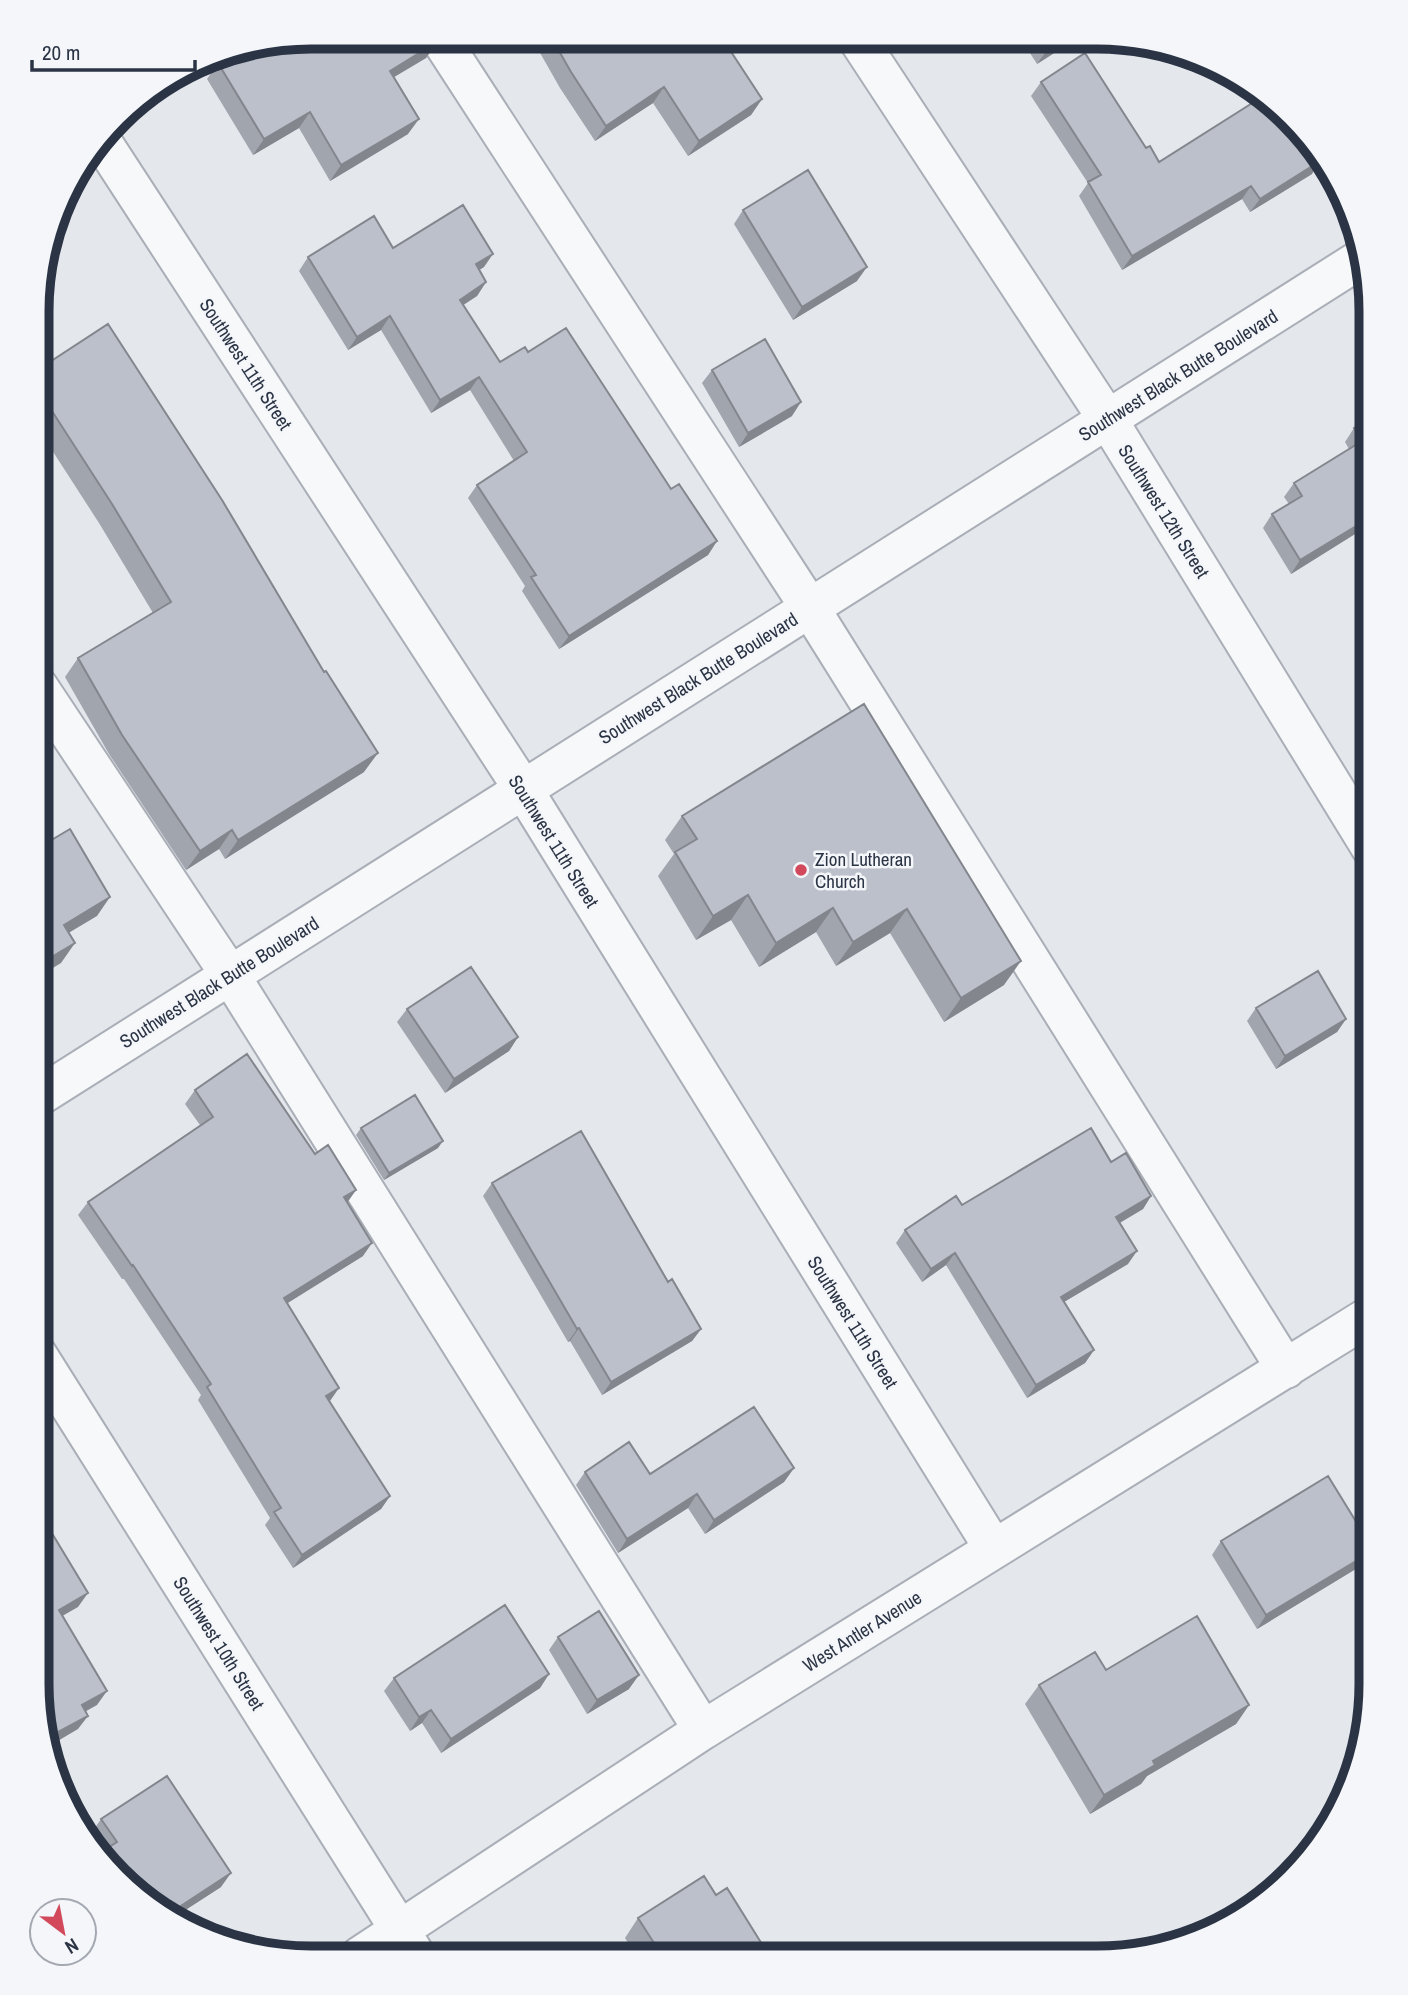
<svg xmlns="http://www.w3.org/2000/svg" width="1408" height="1995" font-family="'Archivo Narrow',sans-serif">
	<rect width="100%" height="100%" fill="#e4e7ec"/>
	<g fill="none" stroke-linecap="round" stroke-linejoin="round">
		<g stroke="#a9aeb7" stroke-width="42">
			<path id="minor" d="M439,37L810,608L1286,1369
				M857,38L1108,420L1371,848
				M101,140L523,789L994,1549
				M38,686L230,975L703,1730
				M38,1097L1359,260
				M37,1354L416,1956
				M360,1956L703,1730L1371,1315"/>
		</g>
		<use href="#minor" stroke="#f7f8fa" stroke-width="38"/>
	</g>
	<path fill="#a1a5ae" d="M531,37L722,38L762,99L751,115L688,156L653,103L595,141L560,88Z
		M1021,39H1076L1037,64Z
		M437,42L426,58L394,77L408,134L330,181L299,128L253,155L207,79L218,63L295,49Z
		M1041,82L1146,148L1159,162L1312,174L1250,212L1242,199L1122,270L1079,196L1088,183L1031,96Z
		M743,210L857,281L793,320L734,224Z
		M393,248L484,267L479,270L486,282L477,296L463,305L500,362L528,352L671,489L717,541L708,555L559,649L522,591L525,586L468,498L477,485L514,461L470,390L431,413L381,330L348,350L299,271L308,257Z
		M39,369L364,772L225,859L219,849L186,870L109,754L65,677L78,658L153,613L99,523L39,430Z
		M712,370L792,416L739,447L702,383Z
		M1371,418V524L1291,574L1263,528L1272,514L1289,504L1284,497L1294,483L1349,449L1345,442L1354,428Z
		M864,704L1004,985L944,1022L890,933L836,966L816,932L759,967L731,920L696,940L658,876L674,854L665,840L682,816Z
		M1256,1008L1346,1019L1337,1032L1276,1069L1247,1021Z
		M407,1009L518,1037L509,1051L445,1093L397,1022Z
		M195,1090L315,1154L356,1190L347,1202L363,1256L287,1303L330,1401L329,1402L390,1496L381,1509L293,1568L265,1525L270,1518L198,1400L201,1395L124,1279H122L78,1215L88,1202L200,1125L185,1104Z
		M361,1128L438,1148L384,1180L356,1135Z
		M1111,1162L1151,1196L1143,1209L1120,1223L1128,1264L1064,1302L1094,1350L1085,1363L1027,1398L946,1265L922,1282L896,1243L905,1230L962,1205Z
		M492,1183L668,1282L701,1329L692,1341L602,1395L570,1341L568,1342L483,1196Z
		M794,1468L784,1482L705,1534L688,1508L618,1553L576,1485L585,1472L650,1474Z
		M1221,1541L1364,1564L1257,1629L1212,1555Z
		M558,1637L629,1689L587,1714L549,1650Z
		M1106,1670L1249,1705L1236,1724L1147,1776L1141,1784L1090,1814L1025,1704L1039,1685Z
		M549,1674L540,1688L441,1753L422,1723L410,1731L384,1691L394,1678Z
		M101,1819L221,1887L173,1918L144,1902L104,1851L92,1832Z
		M716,1895L770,1957H637L625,1938L638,1918Z"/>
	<path fill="#83868d" d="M1061,39H1076L1037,64L1050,46Z
		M437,42L426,58L379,86L390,71Z
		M664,87L653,103L595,141L606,126Z
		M762,99L751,115L688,156L699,141Z
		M310,112L299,128L253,155L264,139Z
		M419,119L408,134L330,181L341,165Z
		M1320,161L1312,174L1250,212L1260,199Z
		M1251,186L1242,199L1122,270L1132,256Z
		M62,239L53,253L45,258L48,248Z
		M493,254L484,267L466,278L476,264Z
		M867,267L857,281L793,320L802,307Z
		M486,282L477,296L451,313L460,300Z
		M390,316L381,330L348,350L357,337Z
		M479,377L470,390L431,413L440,400Z
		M801,402L792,416L739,447L748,433Z
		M1371,517V524L1291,574L1300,560Z
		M717,541L708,555L559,649L569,636Z
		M378,753L364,772L225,859L238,840Z
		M232,830L219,849L186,870L200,851Z
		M748,895L731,920L696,940L713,916Z
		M110,897L97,916L50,944L64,925Z
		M833,908L816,932L759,967L776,943Z
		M907,909L890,933L836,966L853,942Z
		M75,943L61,963L38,977V965Z
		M1021,961L1004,985L944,1022L961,998Z
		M1346,1019L1337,1032L1276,1069L1285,1056Z
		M518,1037L509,1051L445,1093L454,1079Z
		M443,1141L438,1148L384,1180L389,1173Z
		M356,1190L347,1203L344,1197Z
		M1151,1196L1143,1209L1107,1230L1116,1217Z
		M372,1243L363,1256L275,1311L284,1298Z
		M1137,1251L1128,1264L1052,1309L1061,1297Z
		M955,1253L946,1265L922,1282L931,1269Z
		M579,1328L570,1341L568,1342L577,1329Z
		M701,1329L692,1341L602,1395L611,1382Z
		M1094,1350L1085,1363L1027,1398L1036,1385Z
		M339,1388L330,1401L317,1409L326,1396Z
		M794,1468L784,1482L705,1534L714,1520Z
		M697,1494L688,1508L618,1553L627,1539Z
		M390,1496L381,1509L293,1568L302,1555Z
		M1371,1552V1554L1364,1564L1257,1629L1266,1615Z
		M88,1593L78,1607L50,1623L59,1610Z
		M549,1674L540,1688L441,1753L451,1739Z
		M639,1675L629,1689L587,1714L597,1700Z
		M107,1691L97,1705L72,1719L82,1705Z
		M1249,1705L1236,1724L1147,1776L1141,1784L1090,1814L1104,1795L1153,1761Z
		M431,1710L422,1723L410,1731L419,1717Z
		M88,1716L78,1729L51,1745L49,1737Z
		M231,1873L221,1887L173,1918L167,1915Z"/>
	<path fill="#bbc0ca" stroke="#83868d" stroke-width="2" d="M316,37H434L437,42L390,71L419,119L341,165L310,112L264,139L218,63L244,48L290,40L295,49Z
		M551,37L722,38L762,99L699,141L664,87L606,126L571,72Z
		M1045,39H1061L1050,46Z
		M1085,53L1146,148L1150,146L1159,162L1265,95L1320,161L1260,199L1251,186L1132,256L1088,182L1101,175L1041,82Z
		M808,170L867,267L802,307L743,210Z
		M463,205L493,254L476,264L486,282L460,300L500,362L525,347L528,352L566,328L671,489L679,484L717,541L569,636L531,577L536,575L477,485L527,452L479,377L440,400L390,316L357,337L308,257L374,216L393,248Z
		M55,228L62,239L48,248Z
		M108,324L222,500L324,672L326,671L378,753L238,840L232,830L200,851L122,735L78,658L171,602L112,504L39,391V369Z
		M765,339L801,402L748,433L712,370Z
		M1371,418V517L1300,560L1272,514L1302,496L1294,483L1362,441L1354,428Z
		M864,704L1021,961L961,998L907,909L853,942L833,908L776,943L748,895L713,916L675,852L697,839L682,816Z
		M70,829L110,897L64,925L75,943L38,965V848Z
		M471,967L518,1037L454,1079L407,1009Z
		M1318,971L1346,1019L1285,1056L1256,1008Z
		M247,1054L315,1154L328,1145L356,1190L344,1197L372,1243L284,1298L339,1388L326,1396L390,1496L302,1555L274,1512L281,1508L207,1387L211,1384L133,1265L132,1266L88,1202L213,1117L195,1090Z
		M415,1095L443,1141L389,1173L361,1128Z
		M1091,1128L1111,1162L1126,1153L1151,1196L1116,1217L1137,1251L1061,1297L1094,1350L1036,1385L955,1253L931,1269L905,1230L956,1196L962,1205Z
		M581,1131L668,1282L672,1279L701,1329L611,1382L579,1328L577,1329L492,1183Z
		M754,1407L794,1468L714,1520L697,1494L627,1539L585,1472L629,1442L650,1474Z
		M1328,1476L1371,1546V1552L1266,1615L1221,1541Z
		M50,1530L88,1593L59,1610L107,1691L82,1705L88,1716L49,1737L37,1684V1538Z
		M505,1605L549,1674L451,1739L431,1710L419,1717L394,1678Z
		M599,1611L639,1675L597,1700L558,1637Z
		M1197,1616L1249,1705L1153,1761L1155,1765L1104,1795L1039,1685L1095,1652L1106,1670Z
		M167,1776L231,1873L167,1915L162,1912L155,1901L149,1905L144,1902L103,1851L117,1842L101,1819Z
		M704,1876L716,1895L727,1888L770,1957H663L638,1918Z"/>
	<circle fill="#d1495b" stroke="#f4f6f9" stroke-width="2.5" cx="801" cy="870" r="7"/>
	<g text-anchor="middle" stroke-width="5" stroke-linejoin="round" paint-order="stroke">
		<g font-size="19" fill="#2b3445" stroke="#f4f6f9">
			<text transform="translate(246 364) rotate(57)" y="7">Southwest 11th Street</text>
			<text transform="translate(1178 375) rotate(-32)" y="7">Southwest Black Butte Boulevard</text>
			<text transform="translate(1164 511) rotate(58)" y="7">Southwest 12th Street</text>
			<text transform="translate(698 678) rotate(-32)" y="7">Southwest Black Butte Boulevard</text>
			<text transform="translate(554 841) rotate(58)" y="7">Southwest 11th Street</text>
			<text transform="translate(219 982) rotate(-32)" y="7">Southwest Black Butte Boulevard</text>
			<text transform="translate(853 1322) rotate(58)" y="7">Southwest 11th Street</text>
			<text transform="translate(862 1631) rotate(-32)" y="7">West Antler Avenue</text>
			<text transform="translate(219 1643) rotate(58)" y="7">Southwest 10th Street</text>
		</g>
		<g font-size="19" fill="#2b3445" stroke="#f4f6f9" text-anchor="start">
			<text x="815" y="866">Zion Lutheran<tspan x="815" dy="22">Church</tspan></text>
		</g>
	</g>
	<path d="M0 0H1408V1995H0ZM311 49H1097A262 262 0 0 1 1359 311V1684A262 262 0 0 1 1097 1946H311A262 262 0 0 1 49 1684V311A262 262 0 0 1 311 49Z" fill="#f4f6f9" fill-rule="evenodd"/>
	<path fill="none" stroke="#2b3445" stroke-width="9" d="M311 49H1097A262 262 0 0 1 1359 311V1684A262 262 0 0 1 1097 1946H311A262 262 0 0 1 49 1684V311A262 262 0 0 1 311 49Z"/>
	<g transform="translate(63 1932) rotate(148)"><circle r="33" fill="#f4f6f9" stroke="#a4a8b1" stroke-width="2"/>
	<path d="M0-5L12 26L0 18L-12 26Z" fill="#d1495b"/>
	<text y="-10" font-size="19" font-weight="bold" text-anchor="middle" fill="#2b3445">N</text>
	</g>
	<path d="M32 60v10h163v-10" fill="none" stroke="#2b3445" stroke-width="3.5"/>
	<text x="42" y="60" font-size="21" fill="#2b3445" stroke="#f4f6f9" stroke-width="5" paint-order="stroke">20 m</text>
</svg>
